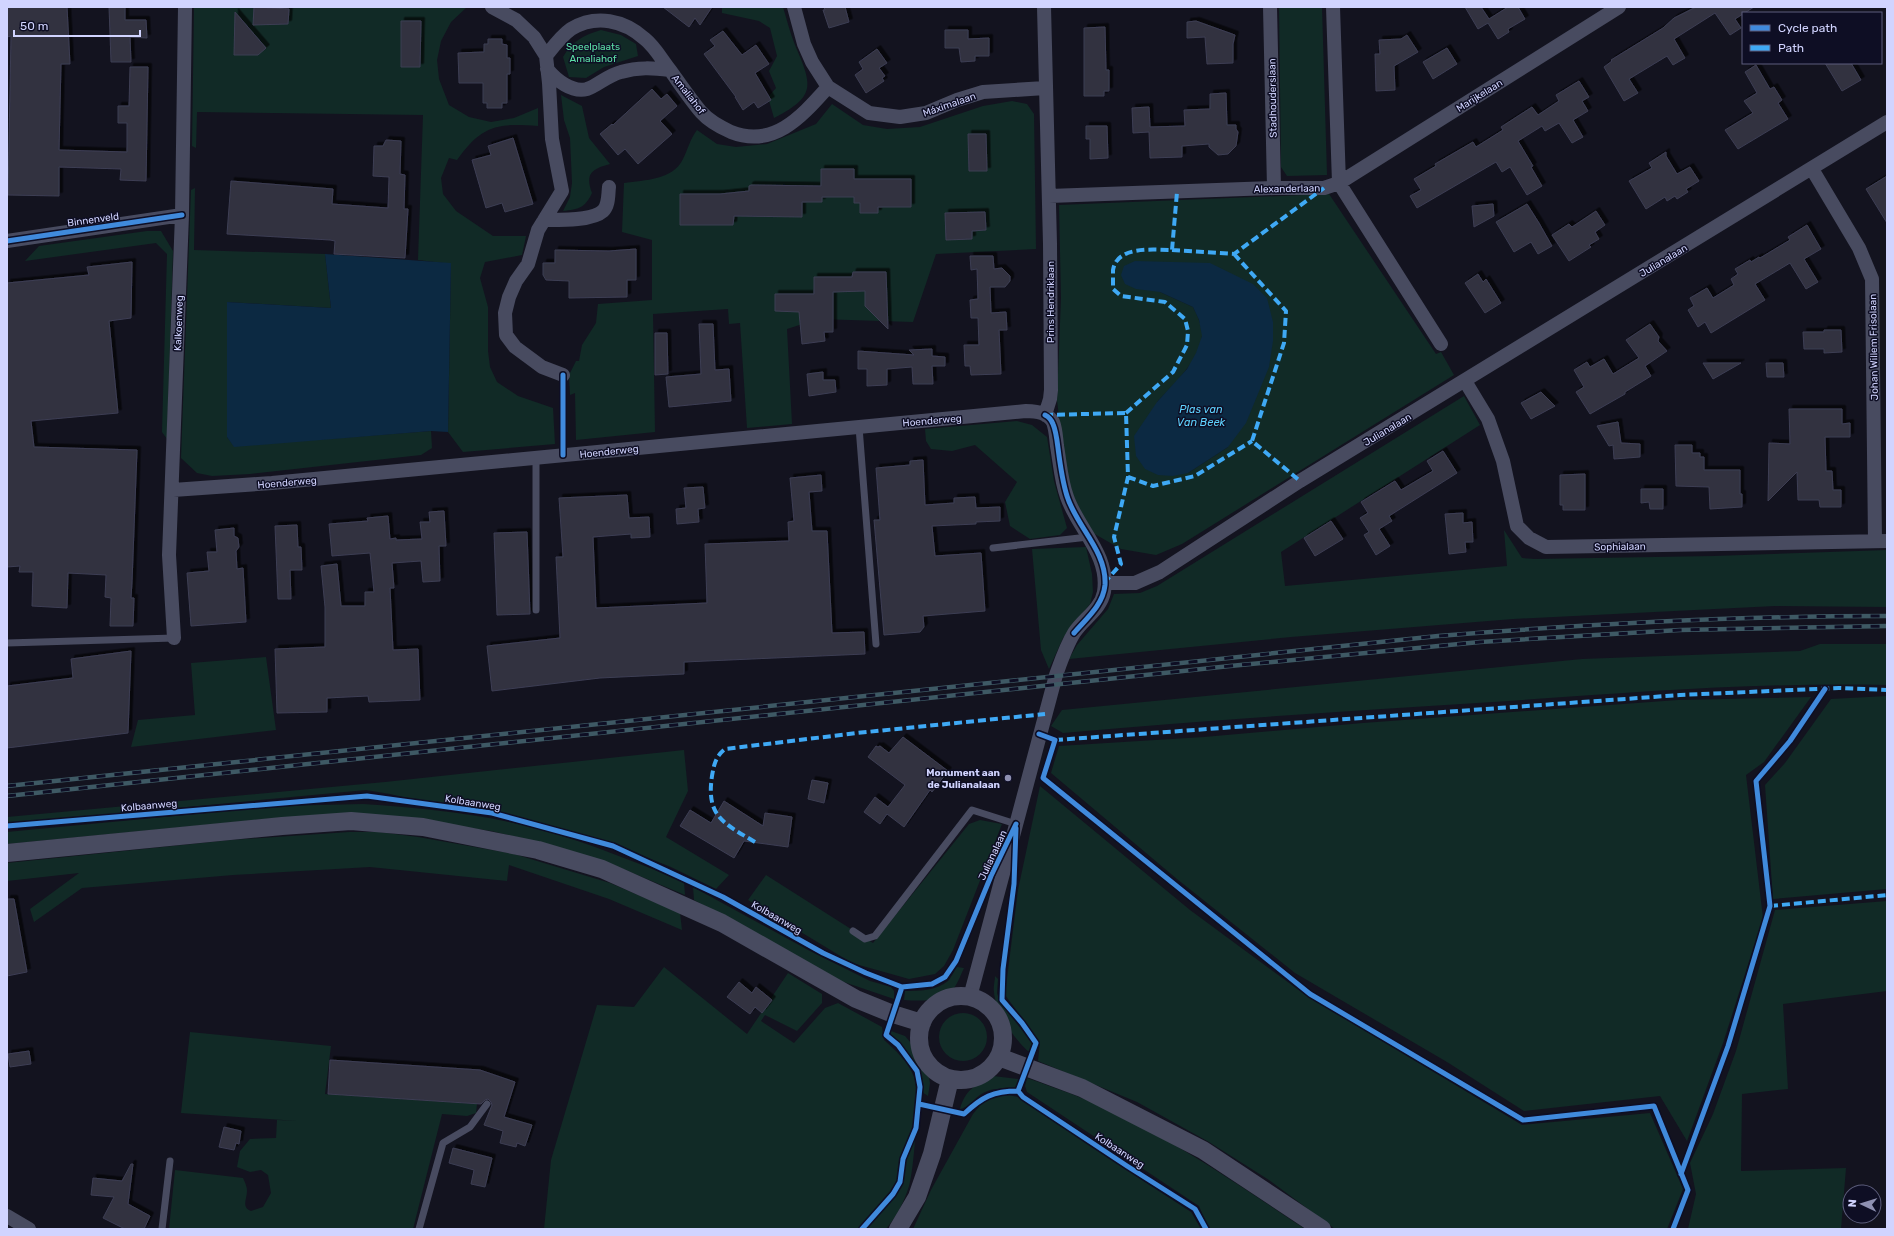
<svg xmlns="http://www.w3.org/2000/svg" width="1894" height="1236" font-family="Rubik,sans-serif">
	<defs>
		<filter id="shadow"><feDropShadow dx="3.5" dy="-3.5" stdDeviation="0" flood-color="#0009"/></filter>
	</defs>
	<rect width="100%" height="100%" fill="#13131f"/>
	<path fill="#112a26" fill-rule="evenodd" d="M194,7H467L451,22L441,41L437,60L439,79L449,105L469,117L491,122L514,118L538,108V126C497,123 482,125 457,160L449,158L441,178L443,194L456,211L493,236H526L522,255L485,262L480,278L488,307V351L490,367L497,382L518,396L553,408L555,444L463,452L448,432L451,264L418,260L423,115L197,112L196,148L192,146Z
		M722,7H783C787,20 790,33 795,45C812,85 817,96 774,118L768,97L776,88L769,71L777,56L770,28L759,21L722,13Z
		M1279,7H1322L1327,175L1287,176L1281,167Z
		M601,30L621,35L636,44L638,56L604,67L586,78L569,77L563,57C572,41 584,35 601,30Z
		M561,95L582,106L589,138L610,164C591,169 585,174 592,193C585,208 579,209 563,211L570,197L572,183L570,138L564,120Z
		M1012,101L1027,104L1034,114L1036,249L936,254L913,322L818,319L787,329L792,424L747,428L740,323L729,324L728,309L653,314L655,432L576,440L575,393L570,395L569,375L576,361H579L582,345L596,323L598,304L652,300V240L622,232L624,183C645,180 673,180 683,159C688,149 690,139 697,130L717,144L736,147L767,144L816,124L832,104L863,125L887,129L920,127L983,106Z
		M195,188L194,250L325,254L331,308L227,302V437L234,446L431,431L432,448L421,455L250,474L212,476L197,473L181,458L191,190Z
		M1329,194L1436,354L1441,352L1454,375L1182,544L1156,555L1121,549L1093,533L1079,516L1067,483L1057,400L1061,298L1059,205ZM1175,263H1210L1228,447L1188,473L1157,402C1173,385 1199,361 1202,336C1203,327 1197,315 1193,307L1160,292Z
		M147,231H161L173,251L167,439L162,432L167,254L156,243L25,261L39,246Z
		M1464,396L1480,425L1281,552L1285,586L1507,566L1504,530L1522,558L1535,559L1714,556L1887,550V607L1775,606L1513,619L1291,637L1069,659L1077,645L1108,609L1114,594L1140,593L1157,586Z
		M1017,421L1032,425L1047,437L1054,481L1067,528L1060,535L1030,539L1010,526L1005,502L1017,482L975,445L952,451L931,449L926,441L925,429Z
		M1086,547L1092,574L1093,592L1090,604L1063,638L1049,669L1041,650L1032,549Z
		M1820,644H1887V685C1755,682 1625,693 1493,702C1350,711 1206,720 1063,733L1051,726L1062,710L1582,659L1800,651Z
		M266,657L276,730L131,747L138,720L195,715L191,663Z
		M1887,696V889L1773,899L1765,785L1785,763L1831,699Z
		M1811,697L1764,762L1746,775L1763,918L1723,1043L1687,1141L1660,1096L1524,1111L1447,1062L1295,973L1177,879L1051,773L1059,746L1204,737L1363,723L1678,700Z
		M684,750L688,791L666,837L729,875L716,889L671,867L613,844L390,794L366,790L7,824V817L385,782Z
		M1040,786L1190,910L1304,994L1522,1125L1650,1113L1683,1189L1667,1229H1335L1269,1180L1209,1142L1137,1102L1038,1061L1040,1042L1005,995L1018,890Z
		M363,804C423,808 484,814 542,830C591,844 638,863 684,882L685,895L604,861L541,843L491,831L424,821L286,817L7,844V832L279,806Z
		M980,820L1002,824L953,950L944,966L935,974L909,979L852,963L748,900L766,875L873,943L969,824Z
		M349,832H379L418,837L514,854L610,883L680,913L682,930L609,899L509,865L507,881L370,867L233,875L82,888L34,922L30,909L79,873L7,881V863L231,840Z
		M693,887L808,950L870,981L891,987L894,991V999L838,980L694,900Z
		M1887,901V991L1783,1004L1788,1089L1742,1094L1741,1171L1846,1168L1841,1229H1688L1696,1194L1690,1163L1713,1114L1736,1051L1775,910Z
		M664,967L747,1034L788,973L822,994V1003L797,1031L765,1015L761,1021L794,1043L825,1008L838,1003L882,1027L884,1040C896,1051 908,1061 914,1077C920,1092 914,1170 909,1186C904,1202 897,1216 886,1229H544L551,1160L597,1005L634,1007Z
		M957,967L964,968C961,974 959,980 956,985C945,1003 921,1001 904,1000L905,991C919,991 936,991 948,981C951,978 954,971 957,967Z
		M995,976L998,979L997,993L1000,1002L1032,1043L1029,1052C1015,1041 995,1010 994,992C993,987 995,981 995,976Z
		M939 1037a24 24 0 1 1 48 0a24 24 0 1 1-48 0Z
		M891,1031L905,1036L911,1043L928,1073L930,1083L928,1096L922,1092C923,1069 907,1049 891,1035Z
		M190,1032L331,1046L325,1094L477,1104L476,1113L467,1116L442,1114L413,1229H169L175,1170L243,1178C245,1182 247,1187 247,1191C247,1199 241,1207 251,1211L263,1207L271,1193L268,1175L261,1170L250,1172L237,1167L240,1151L250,1139L276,1138L277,1120L298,1121L181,1113Z
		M993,1076L1019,1079L1018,1084L1014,1089C1003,1089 993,1087 983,1093C974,1098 970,1107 960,1109C965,1090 976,1084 993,1076Z
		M1027,1078C1046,1085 1065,1091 1084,1099C1163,1132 1234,1182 1305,1229H1209L1199,1206L1027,1092L1025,1086Z
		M1008,1095L1018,1097L1093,1148L1191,1212L1201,1229H913L931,1190L973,1114L983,1102L993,1097Z"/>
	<path fill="#0c2942" d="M325,254L451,263L448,432L431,431L234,447L227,437V302L331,308Z
		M1135,261L1210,263L1253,284L1267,298L1273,322V341L1269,367L1246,423L1228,447L1188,473L1173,476L1158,475L1145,469L1136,456L1134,436L1157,402L1187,369L1196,353L1202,336L1199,320L1193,307L1160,292L1136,289L1125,284L1121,275L1124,266Z"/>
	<path fill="#313141" stroke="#3d3e53" filter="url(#shadow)" d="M7,7H67L70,64H61L59,150L127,152V123H118V106H129L130,67H148L146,181L120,180L121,169L59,167V196L8,195L11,36L7,37Z
		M109,7H125V20H146L147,38L130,37L131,62H111Z
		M254,7L289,9L288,24L253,25Z
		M663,7H712L700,25L695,18L689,27Z
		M824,7H845L849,22L829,28L823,10H825Z
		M1465,7H1481L1489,19L1508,7H1518L1525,19L1508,29L1509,32L1498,39L1488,23L1478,29Z
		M1696,7H1754L1735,19L1741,28L1730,35L1715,13L1674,39L1685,58L1673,65L1667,56L1629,79L1638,93L1624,101L1604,67L1612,61L1611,60L1663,28L1674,18Z
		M235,12L266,48L258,55H234Z
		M401,21H421L420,67H401Z
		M1196,21L1235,35L1233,44V63L1207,64L1205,37L1187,38V22Z
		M1105,27L1106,70H1109V91H1104V96H1084V28Z
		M945,30H968V39L989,38V56H975V61L961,62L959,48H945Z
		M723,31L742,55L756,45L769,64L755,73L771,100L758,108L754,102L743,110L735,97H736L704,54L715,46L710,40Z
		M1407,35L1418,52L1394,66L1395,90L1376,91L1375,54H1380L1379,40L1401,39Z
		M488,39H502V44L507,45V58H510V74H507V103H502V108H487V103H483V83H459L458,53L484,52V44H488Z
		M1447,48L1457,64L1433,79L1423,62Z
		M877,49L887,63L879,68L885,76L882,78L884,81L866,93L855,75L863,69L859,62Z
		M1825,63H1851L1861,80L1842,91Z
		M1756,65L1770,89L1774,87L1782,100L1778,103L1788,119L1738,149L1725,130L1753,113L1744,101L1757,93L1745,72Z
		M1579,81L1589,97L1582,101L1588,111L1573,120L1583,137L1572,143L1559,123L1545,131L1542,126L1518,141L1533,166L1531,167L1542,186L1527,195L1510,167L1502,172L1496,162L1417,208L1410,196L1421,190L1414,179L1436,166L1435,164L1473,142L1476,147L1503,130L1501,127L1532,107L1538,115L1559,101L1556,95Z
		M652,89L661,99L667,94L677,106L660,121L672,134L638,164L625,149L618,155L600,134L612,124L613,125Z
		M1226,93L1227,125H1236V129L1238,132L1236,146L1228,154L1218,155L1209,147V144L1182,146V157L1150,158L1149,132L1133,133L1132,108L1149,107L1150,127L1185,126L1184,110L1210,109V94Z
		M1086,126H1107L1108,158L1090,159V139H1086Z
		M968,134H986L987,171H969Z
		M513,138L533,204L505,212L502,203L486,208L472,160L491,155L488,146Z
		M386,140L401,141L400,174L405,175L404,209H408L405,258L334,254L335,241L330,240L227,234L231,181L333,189L332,204L388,208L389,177L373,176L374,146H383Z
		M1666,152V156L1677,174L1690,167L1699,181L1686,189L1688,192L1677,199L1675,196L1667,201L1665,197L1646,209L1629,181L1652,168L1649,163Z
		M821,169H854V179H911V207H878V213H860V203H854V197H822V202H802V217L734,216L733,225H680V194H720L749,191V186L751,185L821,186Z
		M1887,176V223L1866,189Z
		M1493,204L1494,216L1474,227L1472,206Z
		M1527,204L1539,223L1552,246L1538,254L1531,242L1514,252L1496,222Z
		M1596,211L1605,225L1595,232L1599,239L1589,245L1591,247L1569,261L1552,235L1569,224L1572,227Z
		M985,212L986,230L972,231V239L946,240L945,213Z
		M1807,225L1821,249L1804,259L1818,282L1806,289L1790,263L1755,284L1765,300L1711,333L1705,322L1698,327L1688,310L1694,306L1690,298L1707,288L1713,298L1734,285L1731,279L1738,274L1735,269L1750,260L1751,262L1759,257L1760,258L1790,240L1788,237Z
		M636,249V280H627V297L569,298V281L546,280L543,275V263H555V250L609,251Z
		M970,256H993L994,269L1002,268L1010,276V281L1005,287H990L991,313L1006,312L1007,330H999L1001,374L971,375L970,366H965L964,345H979L978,318H971L970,300L978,299L977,269L971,270Z
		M132,262L131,318L109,321L118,413L31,421L34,447L137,450L132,582L131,598H134L133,626H110L111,598L105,597L106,575L68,573L67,608L32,606L33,572H19L20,566L7,567V283L89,275L87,267Z
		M853,272H886L888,329L865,306V291L833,292V332H824L825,341L802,344L799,312L775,311V294H814V277H852Z
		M1478,274L1483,282L1486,279L1501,303L1485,313L1465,283Z
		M699,324H713L715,370L729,369L731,401L669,407L666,377L701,374Z
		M1650,324L1659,337L1658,341L1667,351L1645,366L1651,376L1625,392V394L1590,414L1576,392L1584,387L1574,370L1587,362L1590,367L1604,359L1613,374L1639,358L1626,340Z
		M1824,330H1841L1842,352L1824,353V349H1804L1803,332H1824Z
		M655,333H667L668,374L655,375Z
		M932,349V356L945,357V366H932L933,384H913L912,367L887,369V385L867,386V369H858V351L914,355L909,350Z
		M1703,363H1741L1713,379Z
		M1766,363H1783L1784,377H1767Z
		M823,372V380H835L836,392L809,396L807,374Z
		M1541,392L1555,406L1531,419L1521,403Z
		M1789,409H1842V424L1850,423V437H1825L1826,471H1832L1833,490H1841V507H1820L1819,500H1798L1797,472L1768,501L1769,443L1790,444Z
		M1618,422L1621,443L1640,444V457L1614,459L1613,445L1609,446L1597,426Z
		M1675,445H1692V453H1700V457H1704V470H1740V494H1742V507L1710,509L1709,487L1676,486Z
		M1443,451L1457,473L1389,516L1392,521L1379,529L1390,546L1376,555L1364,535L1369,532L1360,518L1368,513L1361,502L1395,481L1401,490L1433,471L1427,461Z
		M923,460L925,505L954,503V498L975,497L976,508L1000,507V521L976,522V524L932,526L935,556L981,553L985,611L923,616L924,627L920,632L884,635L874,520H880L876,468L910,465V461Z
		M1585,474V510H1563V505H1560V475Z
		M821,475L822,491L809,492L812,531H827L832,633L864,632L865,654L684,662V674L600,678L492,691L487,646L560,638L556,557H563L559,498L627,495L629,518L649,517L650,537L631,538V534L593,537L596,608L707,603L705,544L789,541L788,522L794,521L790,478Z
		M703,487L705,508L698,509L699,522L677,524L676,509L686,508L684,488Z
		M1641,489H1663V509H1650L1649,502L1641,503Z
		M444,511L446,546H439L440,581L423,582L421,561L392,563L394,588H390L393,650L418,649L420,700L369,702L368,696L327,698V712L277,713L275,649L325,647V607L321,566L337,564L341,606H365V592H374L370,553L332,556L329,524L368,521L367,518L388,516L390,539L396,538V540L422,539L420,522H430L429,512Z
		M1463,513V523L1472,522L1473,542H1465L1466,552L1449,554L1445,514Z
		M1331,521L1343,539L1315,556L1304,538Z
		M297,525L298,547H301L302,570H290L291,599H278L275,526Z
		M234,528V536L238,538L239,547L236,551L237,569L243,568L246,622L191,626L187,573L209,571L207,552H217L215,530Z
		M527,532L530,614L497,615L494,533Z
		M131,651L128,733L7,748V686L73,678L71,659Z
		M903,737L948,771L932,792L930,790L904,827L887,814L880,824L864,812L875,797L888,807L905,785L868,757L876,746L878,747L880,746L889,753Z
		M812,780L828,783L824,803L808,799Z
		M724,801L763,826L765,813L792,817L788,847L744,841L734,858L680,826L690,810L711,823Z
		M7,899H14L27,972L7,976Z
		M739,982L752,993L756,987L772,1000L762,1013L755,1007L750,1014L727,997Z
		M29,1051L31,1064L10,1067L8,1054Z
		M330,1060L480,1070L515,1082L504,1117L532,1125L525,1146L517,1143L516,1147L500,1143L503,1131L484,1125L492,1105L491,1102L488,1099L485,1100L481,1104L328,1094Z
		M224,1127L241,1131L239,1144L236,1143L234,1150L219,1147Z
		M453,1148L492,1158L485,1187L471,1184L474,1170L449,1163Z
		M131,1164H133L128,1204L150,1216L144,1229H125L103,1218L114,1197L91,1195L93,1178L122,1181Z"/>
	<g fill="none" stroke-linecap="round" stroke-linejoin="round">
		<path stroke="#484b60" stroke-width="7" d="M859,427L876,644
			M536,458V610
			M993,548L1088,537
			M7,643L174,638
			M853,931L865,939L875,936L972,810L1016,824
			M162,1229L170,1161
			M419,1229L443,1143L470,1127L487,1104"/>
		<path stroke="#484b60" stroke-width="14" d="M492,7L516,20L534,37L546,56C553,47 561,36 571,29C596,14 624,20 645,39C655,47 662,60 670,70
			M794,7L804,44L812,62L828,87L869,113L900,117L926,113L957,100L983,92L1045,88
			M1044,7L1050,244L1051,390L1050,399L1045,415
			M1270,7L1274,188
			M1333,7L1339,183
			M546,56L549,83L552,139L562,191L538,230L528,264L516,281L509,297L505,313L506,335L515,347L542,367L563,375
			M547,69C556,80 572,93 587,89C597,86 608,75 621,72C638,67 653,68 670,70C680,84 690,99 701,112C709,121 720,127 731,132C774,149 802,116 828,87
			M1812,169L1859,248L1872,279L1875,541
			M1339,183L1619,7
			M1049,196L1274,188H1324L1339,183L1441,344
			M544,220C559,220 592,221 603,211C609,205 608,195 609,187
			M7,241L182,215
			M1465,381L1488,419L1503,461L1517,526L1529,538L1546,547L1887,541
			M173,490L272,483L1026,411C1036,411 1048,413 1053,422C1056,430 1056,438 1057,446C1060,463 1061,481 1067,497C1078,529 1110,555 1104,592C1101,609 1083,619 1074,633C1066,646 1061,661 1056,675L970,997
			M1105,583H1135L1160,572L1300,481L1887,122
			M174,638L169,555L182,215L185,7
			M7,1216L29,1229"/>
		<path stroke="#484b60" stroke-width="18" d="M7,853L282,826L351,821L423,827L538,850L602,869L722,923L856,999L893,1014L922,1023
			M919 1038a42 42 0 1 1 84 0a42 42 0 1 1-84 0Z
			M999,1057L1082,1088L1203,1150L1322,1229
			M898,1229L917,1197L932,1154L950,1079"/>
		<g stroke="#3e5964" stroke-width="4.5">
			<path id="rail" d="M7,786L1438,636C1588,624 1737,616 1887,616
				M7,796L1230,666L1480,642L1680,630L1887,626"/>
		</g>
		<use href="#rail" stroke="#0e0e24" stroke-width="3" stroke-dasharray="9" stroke-linecap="butt"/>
		<path stroke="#3fa9f5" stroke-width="4" stroke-dasharray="8 4" stroke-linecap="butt" d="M1172,250L1234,254L1324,188
			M1234,254L1286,311L1284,343L1252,441L1300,481
			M1126,413L1173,372L1187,345L1188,331L1185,319L1165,302L1121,296L1113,289C1113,283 1113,276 1113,270C1117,245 1154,250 1172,250L1177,192
			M1045,415L1126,413L1128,477L1114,537L1121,564L1105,582
			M1128,477L1153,486L1195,476L1252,441
			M1055,740L1680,695L1839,688L1887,690
			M755,842C723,823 706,816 712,776C714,764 716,756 725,749L857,733L1045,714
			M1770,906L1887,895"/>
		<g stroke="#0e0e24" stroke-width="8">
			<path id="cycleway" d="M7,241L182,215
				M563,375V455
				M1045,415C1049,417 1051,419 1053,424C1056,431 1057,440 1058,448C1060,464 1062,480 1067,496C1076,526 1107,551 1105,585C1103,605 1087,618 1074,633
				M1039,734L1055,740L1043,778L1310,994L1523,1120L1654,1106L1688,1190L1673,1229
				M7,826L367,796L492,813L613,846L723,897L823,953L866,973L902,987L932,984L945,977L956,961L991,876L1016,824
				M1016,828L1014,884L1003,969L1002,1000L1022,1023L1036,1043L1018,1091
				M919,1104L964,1114C982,1097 993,1091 1018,1091L1023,1097L1127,1166L1195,1209L1206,1229
				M1681,1174L1728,1046L1770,906L1756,781L1790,741L1825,689
				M862,1229L893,1194L900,1182L903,1159L916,1128L920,1087L917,1071L898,1045L886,1035L902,987"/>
		</g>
		<use href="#cycleway" stroke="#408adc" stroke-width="5"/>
	</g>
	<circle fill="#8e90b1" stroke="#0e0e24" stroke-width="1.5" cx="1008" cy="778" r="4"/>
	<g text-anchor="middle" stroke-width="3" stroke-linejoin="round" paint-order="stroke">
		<g font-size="10" fill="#5ce0a6" stroke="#0e0e24">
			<text x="593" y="50">Speelplaats<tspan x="593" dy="12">Amaliahof</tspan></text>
		</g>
		<g font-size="10" fill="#d1d4ff" stroke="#0e0e24">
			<text transform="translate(689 94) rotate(52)" y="4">Amaliahof</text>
			<text transform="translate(1479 95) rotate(-32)" y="4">Marijkelaan</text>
			<text transform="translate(1272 98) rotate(-91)" y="4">Stadhouderslaan</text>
			<text transform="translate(949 104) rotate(-19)" y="4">Máximalaan</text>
			<text transform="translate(1287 188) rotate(-1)" y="4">Alexanderlaan</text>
			<text transform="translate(93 219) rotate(-8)" y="4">Binnenveld</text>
			<text transform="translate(1663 260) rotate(-31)" y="4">Julianalaan</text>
			<text transform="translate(1050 302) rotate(-90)" y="4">Prins Hendriklaan</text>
			<text transform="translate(178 323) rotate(-88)" y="4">Kalkoenweg</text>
			<text transform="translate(1873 347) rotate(-91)" y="4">Johan Willem Frisolaan</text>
			<text transform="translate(932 420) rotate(-5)" y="4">Hoenderweg</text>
			<text transform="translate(1387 429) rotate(-31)" y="4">Julianalaan</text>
			<text transform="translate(609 451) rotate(-6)" y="4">Hoenderweg</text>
			<text transform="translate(287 482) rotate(-5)" y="4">Hoenderweg</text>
			<text transform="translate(1620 546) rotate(-1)" y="4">Sophialaan</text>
			<text transform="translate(473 802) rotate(9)" y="4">Kolbaanweg</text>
			<text transform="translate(149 805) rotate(-5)" y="4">Kolbaanweg</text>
			<text transform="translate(992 855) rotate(-65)" y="4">Julianalaan</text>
			<text transform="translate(777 917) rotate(30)" y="4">Kolbaanweg</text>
			<text transform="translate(1120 1150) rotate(33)" y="4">Kolbaanweg</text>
		</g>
		<g font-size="10" font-weight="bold" fill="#d1d4ff" stroke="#0e0e24" text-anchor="end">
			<text x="1000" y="776">Monument aan<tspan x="1000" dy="12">de Julianalaan</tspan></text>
		</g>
		<g font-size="11" font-style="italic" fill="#5fd3ff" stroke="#0e0e24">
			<text x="1201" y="413">Plas van<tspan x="1201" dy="13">Van Beek</tspan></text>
		</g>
	</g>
	<rect width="1894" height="1236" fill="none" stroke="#d1d4ff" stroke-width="16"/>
	<rect x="1742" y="12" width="140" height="52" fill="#0e0e24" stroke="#5c5d7c"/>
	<rect x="1750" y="25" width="20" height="6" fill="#408adc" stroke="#5c5d7c"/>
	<text x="1778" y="32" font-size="12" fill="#d1d4ff">Cycle path</text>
	<rect x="1750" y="45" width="20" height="6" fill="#3fa9f5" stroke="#5c5d7c"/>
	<text x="1778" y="52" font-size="12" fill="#d1d4ff">Path</text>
	<g transform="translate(1862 1204) rotate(274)"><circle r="19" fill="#0e0e24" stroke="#5c5d7c"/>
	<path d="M0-3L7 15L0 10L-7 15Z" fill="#8e90b1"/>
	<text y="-6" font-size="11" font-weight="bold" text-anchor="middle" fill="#d1d4ff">N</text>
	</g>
	<path d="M14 30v6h126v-6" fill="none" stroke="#d1d4ff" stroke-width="2"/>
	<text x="20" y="30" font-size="12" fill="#d1d4ff" stroke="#0e0e24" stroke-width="3" paint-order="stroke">50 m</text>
</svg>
